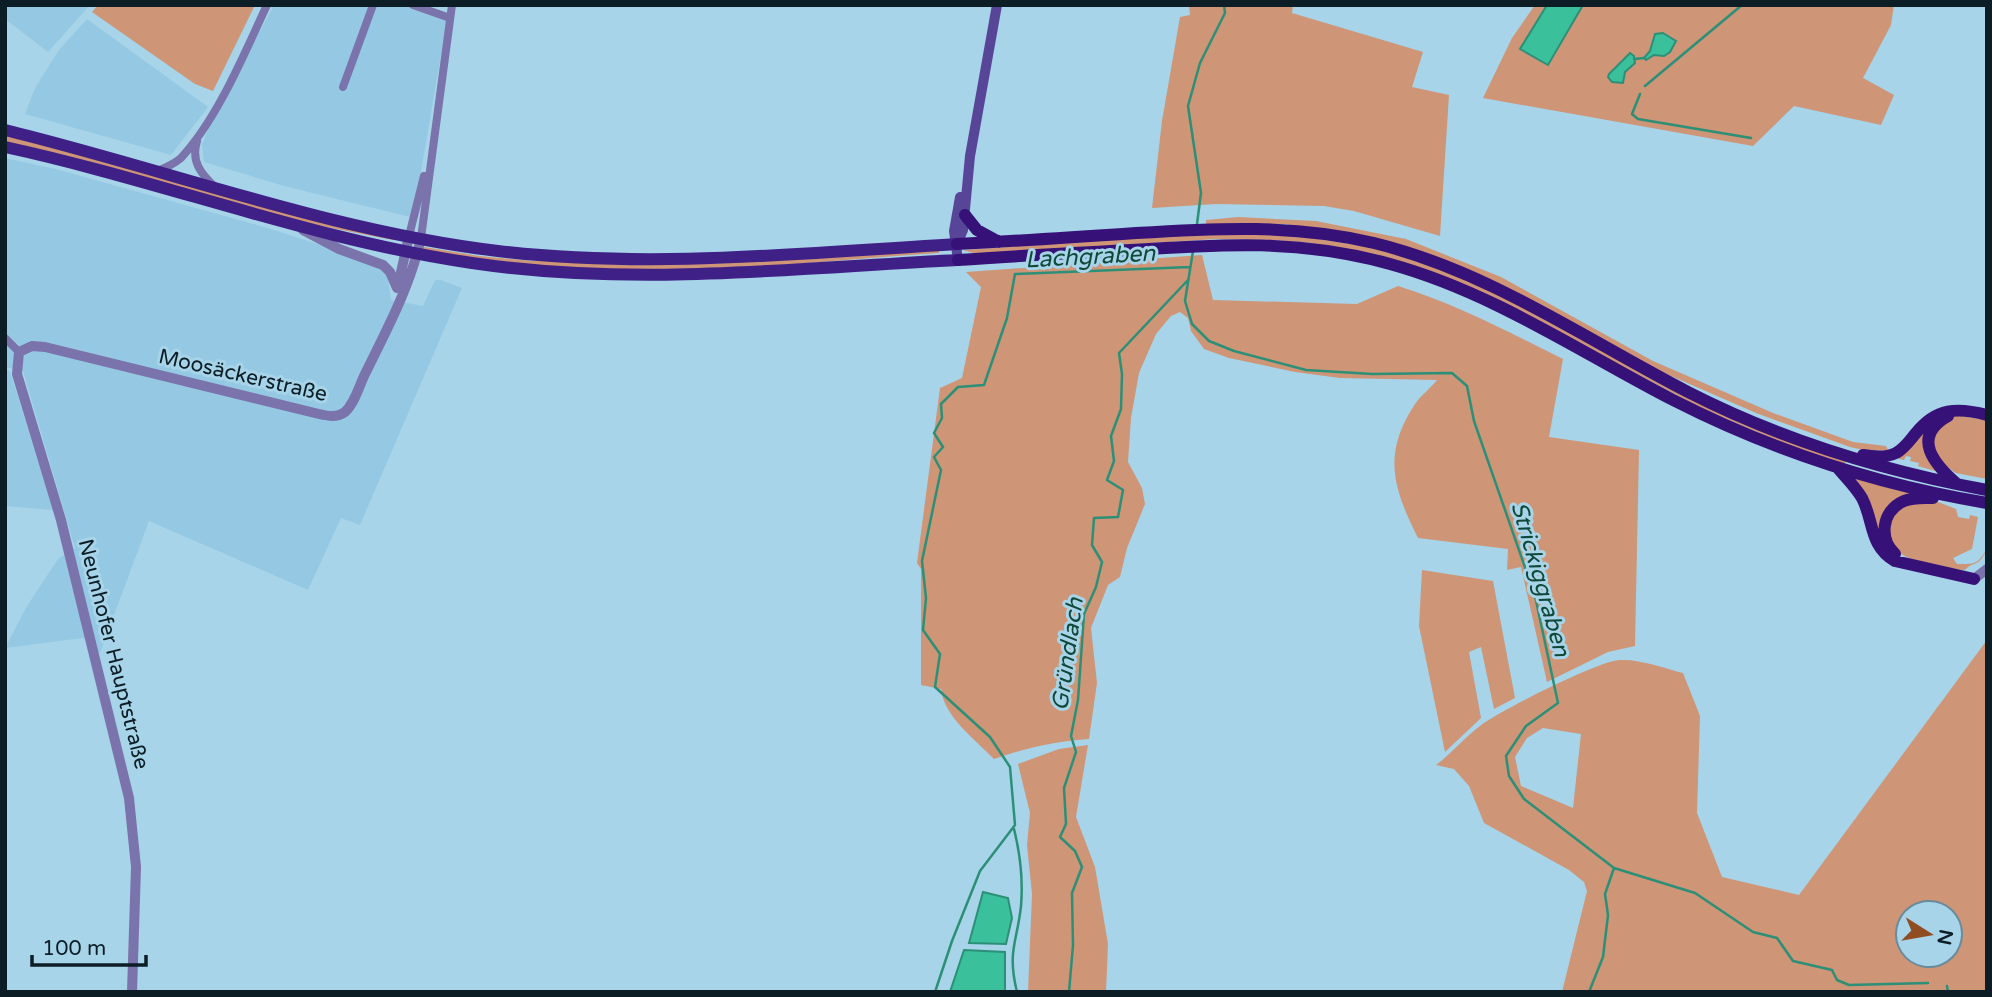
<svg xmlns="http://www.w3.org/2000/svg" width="1992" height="997" font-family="'Varela Round',sans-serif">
	<rect width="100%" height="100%" fill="#a7d4e9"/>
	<path fill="#95c9e3" d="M5,5H90L48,52L5,19Z
		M274,5H405L447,20L414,212L410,217L284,186L204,162L202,144L212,120Z
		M87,19L208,107L171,155L25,114L35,88L59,50Z
		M5,158L56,169L268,228L376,263L388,278L391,300L423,306L435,280H441L462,288L360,525L341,518L308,590L149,521L100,653L83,638L5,648L27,606L58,559L75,548L23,371L5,367Z
		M5,370L10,371L53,510L5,506Z"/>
	<path fill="#ce9576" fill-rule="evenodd" d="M98,5H255L213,91L195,84L92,12Z
		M1189,5H1293L1292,13L1423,52L1412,87L1449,95L1440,236L1354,211L1324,206L1216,204L1152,208L1162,121L1180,17L1190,15Z
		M1535,5H1547L1520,49L1548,65L1583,5H1894L1891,25L1863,78L1894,95L1881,125L1794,106L1753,146L1483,98L1512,38ZM1653,38L1669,39L1676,43C1668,57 1660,55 1646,55L1650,51Z
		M5,135L394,237L393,240L291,220L5,142Z
		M1238,217L1316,221L1406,239L1501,277L1653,361L1773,413L1853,442L1886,446L1888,450L1868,451L1850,447L1756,413L1653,368L1461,267L1286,224H1206V220Z
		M1273,232L1376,248L1469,279L1616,358L1846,460L1845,464L1789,446L1699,407L1522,313L1311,243L1274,240L1216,239L976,254L963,250L1208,233Z
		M424,247L479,256L532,261L939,250V253C835,259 730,273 625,271C557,269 490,261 423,250Z
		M1202,255L1213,300L1357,304L1398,286C1456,304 1509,332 1563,359L1549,437L1639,450L1635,646L1608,652L1547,682L1521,567L1507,570L1508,549L1418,538C1393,488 1382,454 1415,404C1421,395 1431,388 1437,380L1340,378L1295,372L1229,358L1204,349L1191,331L1188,318L1180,312L1171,316L1156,334L1139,373L1131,418L1128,462L1142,488L1145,504L1127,548L1120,577L1108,585L1091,628L1097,683L1089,739C1056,741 1025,748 994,759C976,740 944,717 941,689L921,685V569L917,563L940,388L962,378L981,287L966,272Z
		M1953,415L1987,420V479L1956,473L1940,462L1932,440L1934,432Z
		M1926,424V433L1942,473L1918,466L1919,463L1910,461L1911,457L1906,456L1904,460L1899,459L1897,454Z
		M1853,477L1913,494L1900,497L1881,535Z
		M1933,500L1956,509L1958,517L1969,519L1970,515L1978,517L1972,549L1953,558L1957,564C1975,564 1977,565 1987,549C1978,569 1974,560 1965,570C1949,569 1904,562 1895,548C1891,542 1890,533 1888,526L1900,505Z
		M1422,570L1493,581L1515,698L1494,709L1481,647L1469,652L1481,718L1445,752L1419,626Z
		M1987,640V992H1562L1587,891L1584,882L1569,870L1484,823L1469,786L1454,769L1436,765C1452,753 1464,738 1480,726C1497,712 1600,660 1620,660C1641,659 1663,668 1683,673L1700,716L1697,813L1722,877L1799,895ZM1543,728L1581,734L1573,808L1521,786L1515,757L1527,738ZM1908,913H1950V955H1908Z
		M1088,745L1076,817L1095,867L1108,944L1106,992H1028L1032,894L1027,845L1030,813L1018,764L1059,749Z"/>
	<path fill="#3ac09a" stroke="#2c8f77" stroke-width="2" d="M1547,5H1583L1548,65L1520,49Z
		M1663,33L1676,41L1670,52L1664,56L1654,55L1646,60L1644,58L1650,51L1655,34Z
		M1630,53L1634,56L1635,63L1625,72L1623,83L1612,82L1608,77L1609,74Z
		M983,892L1008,898L1012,918L1006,944L969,943Z
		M964,950L1005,952V992H950Z"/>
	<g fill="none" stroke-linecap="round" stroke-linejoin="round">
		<path stroke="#2c8f77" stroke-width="2.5" d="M1634,59L1644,58
			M1645,86L1742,5
			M1640,94L1632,114L1638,119L1751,138
			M1197,224L1201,193L1188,106L1200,63L1225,13L1224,5
			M1193,251L1185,301L1192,324L1209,341L1234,351L1306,370L1372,374L1452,373L1467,386L1474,421L1535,596L1558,703L1526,726L1506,756L1509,776L1524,799L1614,868L1695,893L1753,932L1777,938L1793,961L1832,970L1837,980L1849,985L1928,983
			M1014,829C1020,853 1023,882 1021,906C1017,943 1007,951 1017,992
			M1947,986L1948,992
			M935,992L952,941L980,871L1015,825L1010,767L990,737L935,687L940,654L923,630L926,598L922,561L941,470L934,457L943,447L934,433L942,418L941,404L958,387L984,385L1007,318L1015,274L1190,267
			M1069,992L1073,945L1072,893L1082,867L1075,851L1060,837L1066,824L1064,788L1076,752L1071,736L1078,700L1084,614L1096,587L1102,562L1092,545L1094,518L1118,517L1123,490L1107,480L1114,461L1111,436L1121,409L1122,374L1119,353L1188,280
			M1589,992L1603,957L1608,915L1605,894L1614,868"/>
		<path stroke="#7b73ab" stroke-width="8" d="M413,5L450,18
			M343,87L373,5
			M197,141C191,161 200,173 215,187
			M157,171C165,168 174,164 181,158C218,118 244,54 267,5
			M409,236L424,176
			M421,238L452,5
			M5,338L19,352"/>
		<path stroke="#7b73ab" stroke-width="10" d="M303,230L339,249L383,265L390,272L397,288
			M398,286L409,236
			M1974,579L1987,569
			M132,992L136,867L129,798L61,520L17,374L19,352L32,346L45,347L319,414C328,416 337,418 345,412C355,403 359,386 365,374C387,329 410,287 421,238"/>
		<path stroke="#574697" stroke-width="10" d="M957,244L963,230L970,156L997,5
			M958,260L954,231L960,197"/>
		<path stroke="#3f2087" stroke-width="12" d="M5,130C169,170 330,231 498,251C650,269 804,253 957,244
			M5,147C162,181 313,240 472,263C634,287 796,268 958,260"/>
		<path stroke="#351178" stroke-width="12" d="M965,215L977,230L999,242
			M957,244C1017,241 1077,237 1136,233C1217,228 1295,224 1374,243C1489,271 1585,339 1688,392C1782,440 1883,471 1987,490
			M958,260C1016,256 1073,253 1131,250C1222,244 1301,239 1390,264C1492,292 1580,352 1673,400C1771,450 1878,485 1987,503
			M1948,416C1910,437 1935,465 1957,484
			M1863,455C1874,457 1886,458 1896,453C1905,448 1910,440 1916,433C1936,408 1957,407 1987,415
			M1837,467C1845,477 1855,486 1862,498C1874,521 1869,546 1895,561L1974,579
			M1895,554C1879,539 1881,511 1904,501C1913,497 1923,498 1933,498"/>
	</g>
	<g text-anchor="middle" stroke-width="6" stroke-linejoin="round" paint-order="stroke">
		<g font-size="21" fill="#0c1d25" stroke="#a7d4e9">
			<text transform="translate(243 375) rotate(13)" y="7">Moosäckerstraße</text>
			<text transform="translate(114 654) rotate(76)" y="7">Neunhofer Hauptstraße</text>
		</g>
		<g font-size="23" font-style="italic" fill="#104838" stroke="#a7d4e9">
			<text transform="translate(1090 256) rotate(-3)" y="8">Lachgraben</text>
			<text transform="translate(1541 579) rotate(74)" y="8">Strickiggraben</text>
			<text transform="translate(1067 654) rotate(-82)" y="8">Gründlach</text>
		</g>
	</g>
	<rect width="1992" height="997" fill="none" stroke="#0c1d25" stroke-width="14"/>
	<g transform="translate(1929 934) rotate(101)"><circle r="33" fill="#a7d4e9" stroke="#698b9b" stroke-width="2"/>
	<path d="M0-5L12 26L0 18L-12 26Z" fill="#914d22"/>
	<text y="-10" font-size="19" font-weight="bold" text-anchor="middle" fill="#0c1d25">N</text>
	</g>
	<path d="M32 955v10h114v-10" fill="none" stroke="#0c1d25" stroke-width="3.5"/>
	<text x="42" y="955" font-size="21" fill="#0c1d25" stroke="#a7d4e9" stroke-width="5" paint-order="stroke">100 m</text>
</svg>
